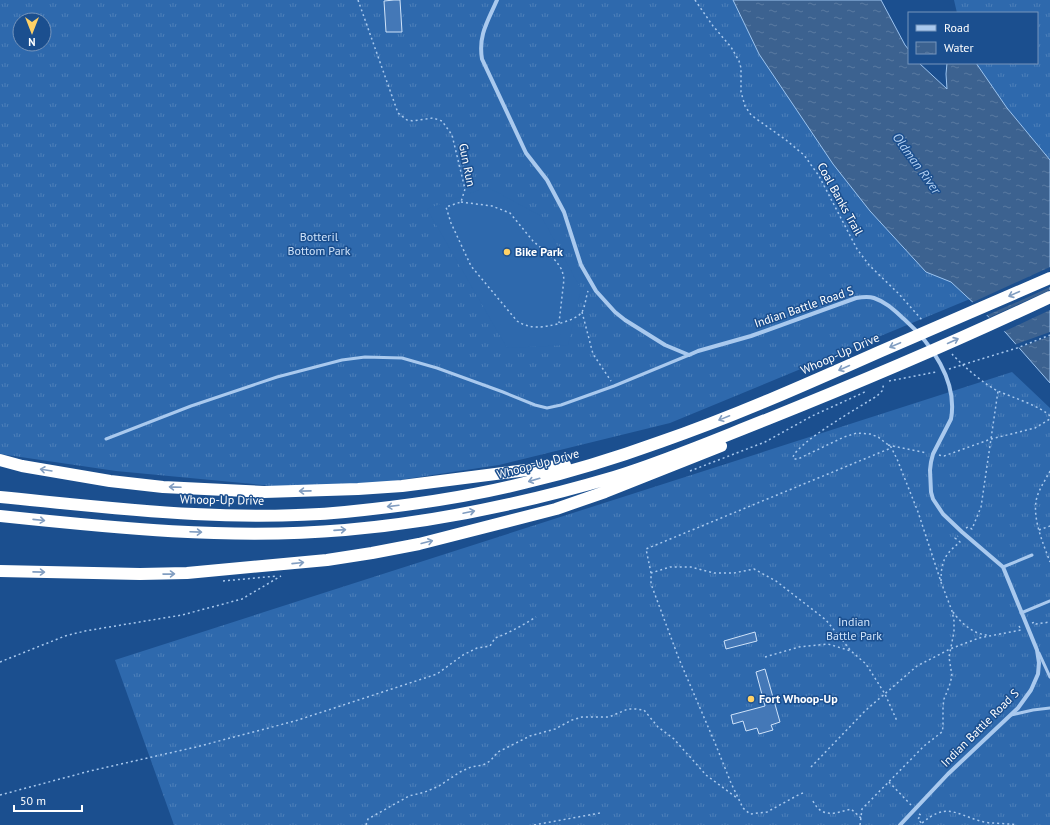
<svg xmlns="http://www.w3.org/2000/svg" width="1050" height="825" font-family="'PT Sans',sans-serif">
	<defs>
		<pattern id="grass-tufts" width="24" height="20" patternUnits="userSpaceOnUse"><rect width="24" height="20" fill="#2e69ad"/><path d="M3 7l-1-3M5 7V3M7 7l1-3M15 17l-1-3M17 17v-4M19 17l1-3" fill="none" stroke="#4d80b9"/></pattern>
		<pattern id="water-ripples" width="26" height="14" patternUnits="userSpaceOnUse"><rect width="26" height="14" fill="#3c6290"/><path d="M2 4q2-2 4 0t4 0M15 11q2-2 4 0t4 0" fill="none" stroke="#597aa1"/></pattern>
	</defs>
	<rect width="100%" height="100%" fill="#1b4f8f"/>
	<path fill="url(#grass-tufts)" fill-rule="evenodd" d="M0,0H736L840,173L970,299L670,423L499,465L326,491L116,471L0,454ZM20,20H44V44H20Z
		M954,0H1050V160L1007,108L976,63H1037V13H957Z
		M1012,372L1050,408V825H174L115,660Z"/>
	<path fill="#2e69ad" d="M487,187L541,216L581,289L568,345L507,348L427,209Z"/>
	<path fill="url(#water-ripples)" stroke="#9cc4f0" d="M733,0H881L905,45L909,50V63H919L947,89L946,74L947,63H976L1007,108L1050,160V383L1006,333L951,282L926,272L870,211L833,164L759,54Z"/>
	<path fill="#1b4f8f" d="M1050,267V287L1024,299L985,316L971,303Z
		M1050,290V310L1003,332L988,318Z
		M1050,332V336L1021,347L1017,348L1014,345Z"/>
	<path fill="#4478b7" stroke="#cfe3fa" d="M394,0H400L402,32H386L384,1Z
		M755,632L757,641L726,649L724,641Z
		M765,669L780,722L771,725L773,730L759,734L757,728L746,731L743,721L733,724L731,715L765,706L756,672Z"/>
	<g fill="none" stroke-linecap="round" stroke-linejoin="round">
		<path stroke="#a9c9ee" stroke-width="1.5" stroke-dasharray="2 3" stroke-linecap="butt" d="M358,0L398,113L407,120L413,121L433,118L442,121L452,135L465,189L461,202L446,207L451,223L471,266L517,321C523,325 530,327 538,327C548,327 576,321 582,312C585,307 586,297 588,291
			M695,0L713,26L731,47L739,61L741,68V92L745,106L751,115L786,140L804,155L819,176L857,249L869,265L899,294L923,321
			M461,202L492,206L510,213L533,241L556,261L562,270L564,279L559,323
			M582,312L593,354L611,381
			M952,354C963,366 986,386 1000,392C1012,397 1042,407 1050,416
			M949,369L1017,348L1050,335
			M889,381L936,372
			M888,445L927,453
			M939,455L944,456L991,439L1035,428L1050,419
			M690,471L765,442L812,416L867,391
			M1050,471C1046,479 1041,486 1038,494C1030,514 1043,543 1050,562
			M966,528L968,527L972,529L981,507L998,391
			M1039,530L1050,526
			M651,573L646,549L891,448
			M223,581L277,576
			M941,581C941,561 945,554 960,542L955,538L958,536
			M953,612C961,623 973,634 987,635
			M1032,623L1035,622L1036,624L1050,622
			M765,657L799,647L828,644L851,651L866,664L885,694L897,721
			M0,662L65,636L85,631L182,615L242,599L281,576
			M811,767L866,710L917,666L950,649L979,638L1021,630L1019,626
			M889,782L911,805
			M803,793L800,794L767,812L750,814L743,808L731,783L715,743L679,659L651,584V573L670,567H691L714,573H734L754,569L776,581L826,620L851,651
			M0,795L90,771L196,747L295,721L437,674L463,655L477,648L490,646L495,638C509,633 523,625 536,617
			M813,801C822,819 836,813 851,809L861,818
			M919,814L921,815L918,819L923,825
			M922,823C946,803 954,813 980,821C991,824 1005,823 1017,825
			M366,825L368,819L409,796L425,792L439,786L460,772L471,767L483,765L490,761L498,752L530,736L555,729L572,720L582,717H609L628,709H636L644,710L658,727L674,739L706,775L737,798
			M534,825L600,813
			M860,825L862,809L924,746L942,732L943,727V706L944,699L949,687L952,676L949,657L954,632V621L952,611L941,582L918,512L897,459L891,447L878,437L870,434L857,433L844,437L798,459H794L793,457C798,442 861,406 877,396L882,391L884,383"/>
		<path stroke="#a9c9ee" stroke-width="3" d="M106,439L191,406L277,377L342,360L365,357L402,358L437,368L503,392L535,405L547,408L561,405L614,386L689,355
			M1003,567L1032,555
			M1021,613L1050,601
			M1039,653L1050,677
			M1011,715L1033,710L1050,708"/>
		<path stroke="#a9c9ee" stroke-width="4" d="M497,0C488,21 478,35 482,59L526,153L547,180L564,212L581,265L596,291L615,312L625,320L665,345L689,355L698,351L751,336L856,298C862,297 868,296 874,298C886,302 895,311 904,319C931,343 958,381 951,419L933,454L931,462L930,470L931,492L933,499L943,514L962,532L1003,567L1037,650L1039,663L1038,674L1031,690L1018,708L948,774L900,825"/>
		<path stroke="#fff" stroke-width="12" d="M0,460L22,466L110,481L163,487L264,492L358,489L402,486L565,465
			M0,497C114,508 230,523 345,512C405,506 465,498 524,483C570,472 616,458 660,442C735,416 807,384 879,352C936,327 993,303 1050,278
			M0,516C114,528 230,540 345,530C436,522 526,503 614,477C666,461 717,439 768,419C863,381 957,341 1050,297
			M0,571L140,574L187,573L327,560L372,553L419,544L556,509L605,492L721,446"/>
	</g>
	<defs><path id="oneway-shaft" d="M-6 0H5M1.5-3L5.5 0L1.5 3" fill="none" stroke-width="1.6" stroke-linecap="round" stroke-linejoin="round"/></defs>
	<g stroke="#829ec1">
		<use href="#oneway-shaft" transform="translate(1014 294) rotate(156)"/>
		<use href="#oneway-shaft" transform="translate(953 341) rotate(-24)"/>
		<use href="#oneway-shaft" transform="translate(895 345) rotate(157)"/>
		<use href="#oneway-shaft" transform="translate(844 368) rotate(156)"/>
		<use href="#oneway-shaft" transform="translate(724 418) rotate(158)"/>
		<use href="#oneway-shaft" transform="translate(46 470) rotate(-171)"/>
		<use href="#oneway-shaft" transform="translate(534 480) rotate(164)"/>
		<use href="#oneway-shaft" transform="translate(175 487) rotate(-178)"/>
		<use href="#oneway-shaft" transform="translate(305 491) rotate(179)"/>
		<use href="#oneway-shaft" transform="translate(393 506) rotate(173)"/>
		<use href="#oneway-shaft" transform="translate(469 512) rotate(-12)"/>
		<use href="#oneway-shaft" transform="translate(39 520) rotate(6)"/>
		<use href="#oneway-shaft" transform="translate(340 530) rotate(-4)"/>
		<use href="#oneway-shaft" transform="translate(196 532) rotate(2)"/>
		<use href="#oneway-shaft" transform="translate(427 542) rotate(-14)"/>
		<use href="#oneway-shaft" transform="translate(298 563) rotate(-6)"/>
		<use href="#oneway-shaft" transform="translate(39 572) rotate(1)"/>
		<use href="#oneway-shaft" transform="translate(169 574) rotate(-1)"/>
	</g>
	<g fill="#ffd166" stroke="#1b4f8f" stroke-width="1.5">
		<circle cx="507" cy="252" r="4"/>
		<circle cx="751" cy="699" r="4"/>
	</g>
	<g text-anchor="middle" stroke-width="3" stroke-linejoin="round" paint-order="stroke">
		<g font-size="12" fill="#fff" stroke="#1b4f8f">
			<text transform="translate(467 165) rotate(79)" y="4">Gun Run</text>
			<text transform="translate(840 199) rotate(61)" y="4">Coal Banks Trail</text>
			<text transform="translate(804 307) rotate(-19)" y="4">Indian Battle Road S</text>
			<text transform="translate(840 354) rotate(-24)" y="4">Whoop-Up Drive</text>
			<text transform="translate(538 464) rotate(-15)" y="4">Whoop-Up Drive</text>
			<text transform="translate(222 500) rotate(1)" y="4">Whoop-Up Drive</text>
			<text transform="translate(980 728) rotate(-45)" y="4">Indian Battle Road S</text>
		</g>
		<g font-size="12" fill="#cfe3fa" stroke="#1b4f8f">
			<text x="319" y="241">Botteril<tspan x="319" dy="14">Bottom Park</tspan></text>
			<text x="854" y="626">Indian<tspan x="854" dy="14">Battle Park</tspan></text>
		</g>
		<g font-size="12" font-weight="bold" fill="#fff" stroke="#1b4f8f" text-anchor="start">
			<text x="515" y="256">Bike Park</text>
			<text x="759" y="703">Fort Whoop-Up</text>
		</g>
		<g font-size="13" font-style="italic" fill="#b5d3f5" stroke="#1b4f8f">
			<text transform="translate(917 163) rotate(54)" y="5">Oldman River</text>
		</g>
	</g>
	<rect x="908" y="12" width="130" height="52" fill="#1b4f8f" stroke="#7695bc"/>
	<rect x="916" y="25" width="20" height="6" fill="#a9c9ee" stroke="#7695bc"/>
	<text x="944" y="32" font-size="12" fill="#ffffff">Road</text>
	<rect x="916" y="42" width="20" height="12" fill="url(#water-ripples)" stroke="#7695bc"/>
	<text x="944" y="52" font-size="12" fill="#ffffff">Water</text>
	<g transform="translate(32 32) rotate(180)"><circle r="19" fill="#1b4f8f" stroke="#7695bc"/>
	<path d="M0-3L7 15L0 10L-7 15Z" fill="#ffd166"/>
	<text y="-6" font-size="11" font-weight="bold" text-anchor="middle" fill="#ffffff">N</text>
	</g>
	<path d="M14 805v6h68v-6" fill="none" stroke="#ffffff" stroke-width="2"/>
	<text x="20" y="805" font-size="12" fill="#ffffff" stroke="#1b4f8f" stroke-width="3" paint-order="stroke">50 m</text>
</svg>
